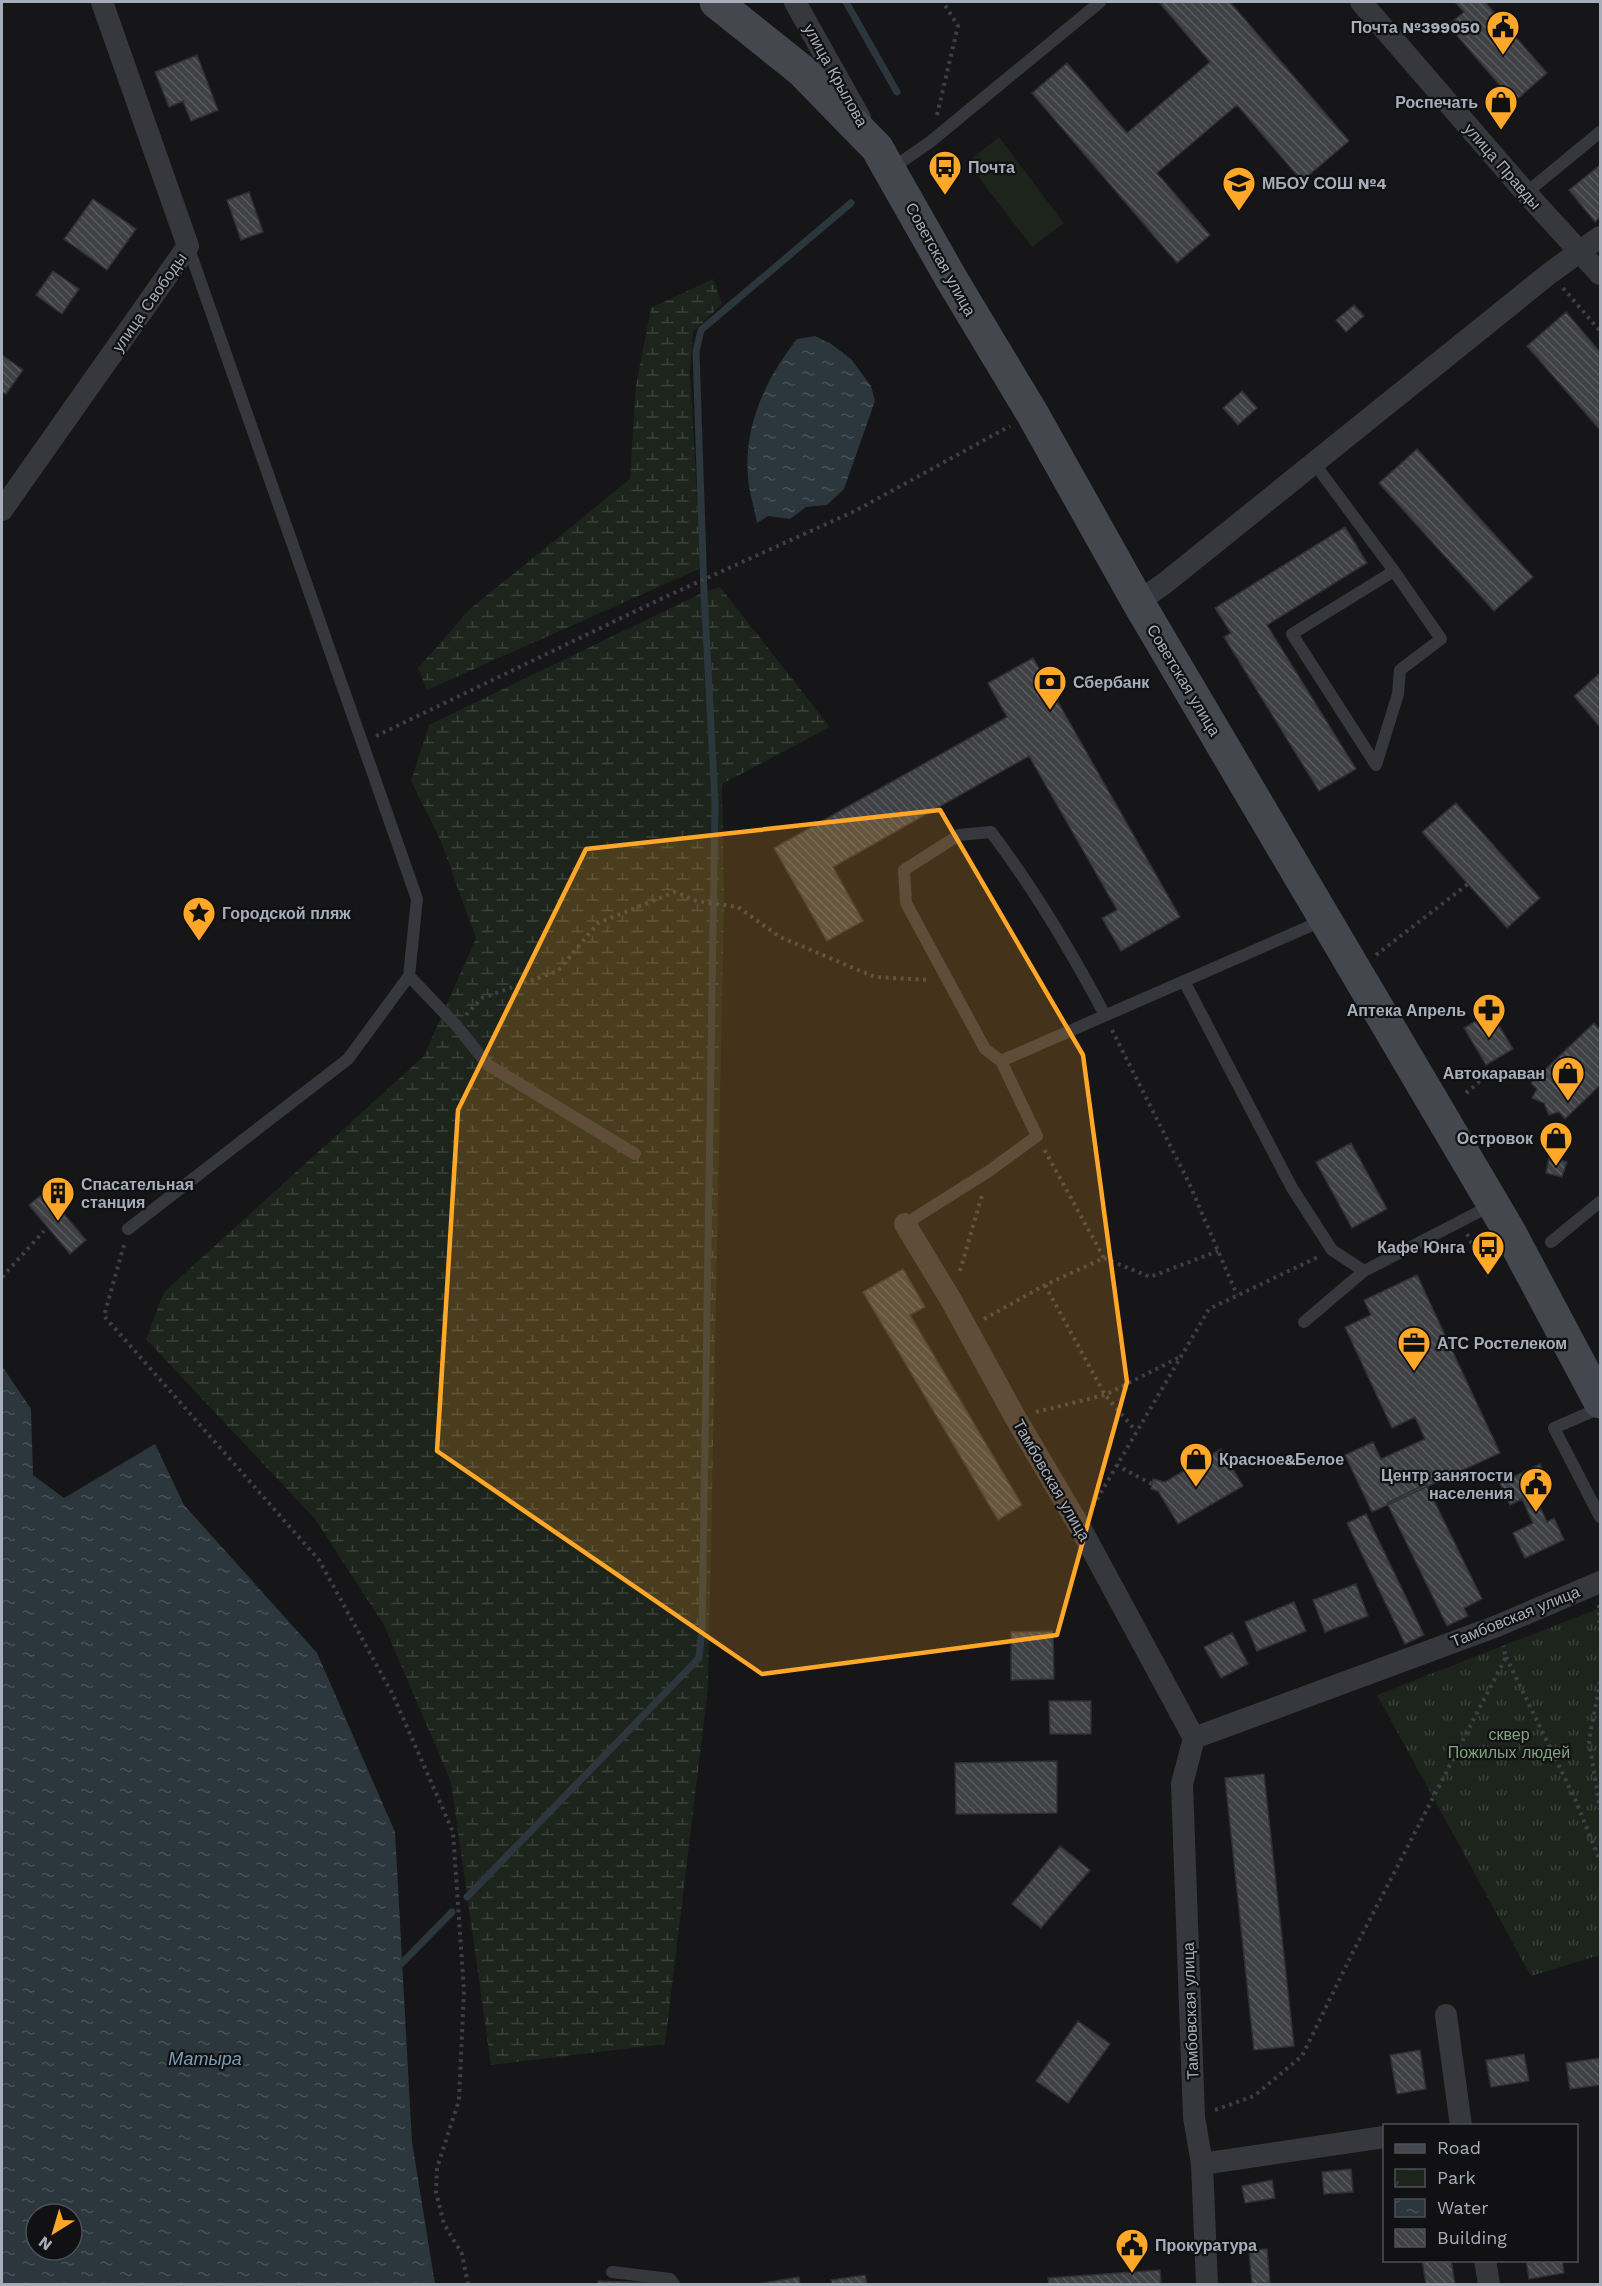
<svg xmlns="http://www.w3.org/2000/svg" width="1602" height="2286" font-family="'Work Sans',sans-serif">
	<defs>
		<pattern id="wetland-marsh" width="20" height="14" patternUnits="userSpaceOnUse" patternTransform="scale(1.5)"><rect width="20" height="14" fill="#1c241c"/><path d="M1 5h8M5 5V1M11 12h8M15 12V8" fill="none" stroke="#3a413b"/></pattern>
		<pattern id="park-tufts" width="24" height="20" patternUnits="userSpaceOnUse" patternTransform="scale(1.5)"><rect width="24" height="20" fill="#1c241c"/><path d="M3 7l-1-3M5 7V3M7 7l1-3M15 17l-1-3M17 17v-4M19 17l1-3" fill="none" stroke="#3a413b"/></pattern>
		<pattern id="water-ripples" width="26" height="14" patternUnits="userSpaceOnUse" patternTransform="scale(1.5)"><rect width="26" height="14" fill="#2b363d"/><path d="M2 4q2-2 4 0t4 0M15 11q2-2 4 0t4 0" fill="none" stroke="#475157"/></pattern>
		<pattern id="building-back-hatch" width="6" height="6" patternUnits="userSpaceOnUse" patternTransform="scale(1.5)"><rect width="6" height="6" fill="#404145"/><path d="M-1 5l2 2M0 0l6 6M5-1l2 2" fill="none" stroke="#595a5e"/></pattern>
	</defs>
	<rect width="100%" height="100%" fill="#161618"/>
	<path fill="#1c241c" d="M999,137L1064,223L1032,247L967,162Z"/>
	<path fill="url(#wetland-marsh)" d="M713,279L722,304L693,332L690,373L701,568L427,690L418,668L470,609L630,479L636,385L651,308Z
		M720,587L830,727L722,784L724,902L708,1688L665,2044L491,2065L451,1782L384,1625L315,1519L146,1339L164,1292L424,1056L476,938L440,839L411,781L429,725L704,592Z"/>
	<path fill="url(#park-tufts)" d="M1600,1608V1955L1531,1976L1377,1695Z"/>
	<path fill="url(#water-ripples)" fill-rule="evenodd" d="M815,336L831,344L851,359L871,386L875,401L844,489L827,505L806,507L790,519L768,516L757,523C755,511 751,498 749,486C741,431 764,381 797,339Z
		M2,1366L31,1409L33,1475L64,1498L155,1444L184,1505L317,1653L395,1832L412,2142L435,2284H2ZM36,2214H72V2250H36Z"/>
	<g fill="none" stroke-linecap="round" stroke-linejoin="round">
		<path stroke="#2b363d" stroke-width="7" d="M846,2L897,92
			M467,1897L699,1658L702,1629L715,803L704,592L696,351L701,330L851,203
			M402,1963L452,1912"/>
	</g>
	<path fill="url(#building-back-hatch)" stroke="#303034" stroke-width="1.5" d="M1159,2H1230L1349,141L1302,181L1237,105L1157,173L1210,235L1177,263L1032,93L1067,63L1127,133L1210,62Z
		M1455,2H1485L1547,73L1514,102L1448,25L1464,12Z
		M197,55L218,110L191,121L183,101L169,107L155,72Z
		M1600,165V217L1595,222L1569,190Z
		M249,192L263,232L241,240L227,200Z
		M93,199L136,229L107,270L64,239Z
		M53,271L79,289L62,314L36,295Z
		M1354,305L1364,316L1346,332L1336,320Z
		M1566,312L1600,352V430L1527,346Z
		M2,355L23,370L6,394L2,392Z
		M1242,391L1257,408L1238,425L1223,408Z
		M1417,449L1533,577L1494,611L1379,483Z
		M1345,527L1367,563L1267,625L1356,769L1319,791L1224,637L1231,633L1215,608Z
		M1033,658L1180,917L1121,951L1102,918L1117,910L1029,756L833,867L863,921L827,941L774,848L1007,717L988,683Z
		M1600,673V727L1574,696Z
		M1456,803L1540,898L1507,928L1422,832Z
		M1491,1012L1513,1049L1486,1065L1464,1028Z
		M1594,1023L1600,1030V1085L1565,1119L1559,1112L1549,1115L1544,1103L1532,1098L1537,1089L1531,1083Z
		M1351,1143L1387,1209L1352,1228L1316,1162Z
		M1549,1157L1567,1162L1562,1177L1546,1173Z
		M45,1192L86,1240L70,1254L29,1205Z
		M903,1269L925,1307L910,1315L1022,1505L998,1520L863,1292Z
		M1417,1275L1500,1453L1372,1512L1345,1455L1373,1442L1381,1459L1425,1439L1415,1417L1392,1428L1345,1327L1371,1315L1364,1300Z
		M1221,1449L1243,1486L1178,1524L1158,1491L1151,1489L1153,1479L1165,1482Z
		M1540,1464L1551,1488L1535,1496L1547,1522L1554,1518L1564,1540L1525,1558L1513,1533L1533,1523L1522,1499L1510,1505L1500,1483Z
		M1426,1484L1482,1599L1464,1608L1468,1616L1447,1626L1387,1503Z
		M1366,1514L1424,1635L1405,1644L1347,1523Z
		M1356,1584L1368,1616L1325,1632L1313,1600Z
		M1294,1602L1306,1631L1257,1651L1245,1622Z
		M1053,1631L1054,1679L1011,1680V1632Z
		M1232,1633L1248,1664L1221,1678L1204,1647Z
		M1049,1701H1091V1734H1050Z
		M1057,1761V1813L956,1814L955,1763Z
		M1264,1774L1294,2046L1254,2050L1225,1778Z
		M1060,1846L1090,1870L1041,1928L1012,1904Z
		M1078,2021L1110,2044L1068,2103L1036,2081Z
		M1420,2050L1426,2089L1397,2094L1390,2055Z
		M1524,2054L1529,2081L1491,2087L1486,2060Z
		M1600,2058V2085L1570,2089L1566,2063Z
		M1351,2169L1353,2192L1324,2194L1322,2172Z
		M1272,2180L1275,2198L1245,2203L1242,2186Z
		M1267,2249L1270,2283L1252,2284L1249,2250Z
		M1422,2260H1451L1455,2284H1426Z
		M1526,2260H1562L1564,2273L1529,2279Z
		M1160,2270L1161,2284H1049L1048,2278Z
		M865,2275L867,2284H832L831,2280Z
		M799,2277L800,2284H756Z
		M598,2281L654,2283V2284H598Z"/>
	<g fill="none" stroke-linecap="round" stroke-linejoin="round">
		<path stroke="#3d3f45" stroke-width="4" stroke-dasharray="3 4.5" stroke-linecap="butt" d="M937,115L958,26L943,2
			M1563,288L1600,331
			M376,736L665,597L855,511L1010,426
			M1376,955L1468,884
			M466,1015L482,998L558,971L598,923L675,892L697,901L738,907L780,937L875,977L929,980
			M1112,1030L1189,1183L1237,1295
			M1466,1093L1480,1081
			M1467,1234L1488,1276
			M124,1245L104,1316L319,1560L393,1695L453,1832L464,1991L459,2100L437,2168L436,2192L444,2224L462,2254L468,2284
			M1104,1258L1150,1277L1218,1251
			M960,1271L982,1195
			M2,1277L44,1231
			M1045,1285L1105,1395L1136,1431
			M984,1319L1045,1285L1104,1258L1044,1149
			M1036,1412L1105,1395L1180,1357
			M1116,1465L1152,1484
			M1093,1506L1209,1309L1318,1257
			M1599,1605L1600,1635
			M1506,1657L1575,1799L1600,1861
			M1600,1682L1589,1741L1600,1810
			M1215,2110L1254,2096L1302,2056L1353,1952L1506,1657L1503,1646"/>
		<path stroke="#37383e" stroke-width="12" d="M891,169L930,142L1100,2
			M1526,193L1600,132
			M1314,463L1394,571L1292,634L1376,765L1398,694L1400,670L1441,639L1394,571
			M409,976L456,1025L488,1065L635,1154
			M1184,981L1292,1188L1332,1250L1364,1271
			M1001,1061L985,1049L906,903L904,870L959,835L991,832C1035,890 1071,951 1105,1015
			M905,1224L989,1171L1037,1136L1001,1061L1324,920
			M128,1229L348,1059L409,976L417,899L188,246
			M1551,1242L1600,1202
			M1304,1322L1364,1271L1492,1205
			M1600,1408L1554,1428L1600,1517
			M612,2272L670,2279L674,2284"/>
		<path stroke="#37383e" stroke-width="22" d="M795,2L860,118
			M1361,2L1526,193L1600,274
			M2,510L188,246L102,2
			M1138,602L1165,583L1550,273L1600,237
			M905,1224L951,1300L1015,1417L1081,1529L1194,1738L1182,1784L1194,2117L1202,2164L1207,2284
			M1194,1738L1497,1626L1600,1582
			M1446,2015L1461,2126
			M1202,2164L1384,2137
			M1485,2260L1489,2284"/>
		<path stroke="#45474e" stroke-width="33" d="M716,2L801,70L877,148L952,280L1032,413L1138,602L1509,1231L1600,1402"/>
	</g>
	<path fill="#ffa728" fill-opacity="0.2" stroke="#ffa728" stroke-width="4.5" stroke-linejoin="round" d="M940,810L1083,1055L1127,1382L1057,1635L762,1674L437,1451L458,1110L586,849Z"/>
	<defs>
		<g id="civic-pin" transform="scale(1.725)"><path d="M0 17L-7.5 6A9.5 9.5 0 1 1 7.5 6Z" fill="#ffa728" stroke="#111113"/><path d="M-.6-6.5H3V-4.5H.6V-3L4-1V1h2V6H-6V1h2V-1L-.6-3ZM-1.2 2.5V6h2.4V2.5Z" fill="#111"/></g>
		<g id="shop-pin" transform="scale(1.725)"><path d="M0 17L-7.5 6A9.5 9.5 0 1 1 7.5 6Z" fill="#ffa728" stroke="#111113"/><path d="M-5-2.5h2.3a2.7 3.5 0 0 1 5.4 0H5L5.5 6h-11ZM-1.5-2.5h3a1.5 2.3 0 0 0-3 0Z" fill="#111"/></g>
		<g id="bus-pin" transform="scale(1.725)"><path d="M0 17L-7.5 6A9.5 9.5 0 1 1 7.5 6Z" fill="#ffa728" stroke="#111113"/><path d="M-5-6H5V4H4V6H2V4H-2V6H-4V4H-5ZM-3.5-4V0h7V-4ZM-3.5 1.2v1.5H-2V1.2ZM2 1.2v1.5H3.5V1.2Z" fill="#111"/></g>
		<g id="school-pin" transform="scale(1.725)"><path d="M0 17L-7.5 6A9.5 9.5 0 1 1 7.5 6Z" fill="#ffa728" stroke="#111113"/><path d="M0-5L7-2L0 1L-7-2ZM-4 1L0 2.5L4 1V4Q0 6-4 4Z" fill="#111"/></g>
		<g id="bank-pin" transform="scale(1.725)"><path d="M0 17L-7.5 6A9.5 9.5 0 1 1 7.5 6Z" fill="#ffa728" stroke="#111113"/><path d="M-6-4H6V4H-6ZM0-2.3a2.3 2.3 0 1 0 0 4.6a2.3 2.3 0 1 0 0-4.6Z" fill="#111"/></g>
		<g id="sight-pin" transform="scale(1.725)"><path d="M0 17L-7.5 6A9.5 9.5 0 1 1 7.5 6Z" fill="#ffa728" stroke="#111113"/><path d="M0-6L1.8-2.2L6-1.7L2.9 1.2L3.7 5.4L0 3.3L-3.7 5.4L-2.9 1.2L-6-1.7L-1.8-2.2Z" fill="#111"/></g>
		<g id="pharmacy-pin" transform="scale(1.725)"><path d="M0 17L-7.5 6A9.5 9.5 0 1 1 7.5 6Z" fill="#ffa728" stroke="#111113"/><path d="M-2-6h4v4h4v4h-4v4h-4v-4h-4v-4h4Z" fill="#111"/></g>
		<g id="building-pin" transform="scale(1.725)"><path d="M0 17L-7.5 6A9.5 9.5 0 1 1 7.5 6Z" fill="#ffa728" stroke="#111113"/><path d="M-4-6H4V6H1V3H-1V6H-4ZM-2.5-4.3h1.7v1.8h-1.7ZM.8-4.3h1.7v1.8H.8ZM-2.5-1h1.7V.8h-1.7ZM.8-1h1.7V.8H.8Z" fill="#111"/></g>
		<g id="office-pin" transform="scale(1.725)"><path d="M0 17L-7.5 6A9.5 9.5 0 1 1 7.5 6Z" fill="#ffa728" stroke="#111113"/><path d="M-6-3h4V-5.5h4V-3h4V5H-6ZM-1-4.5V-3h2v-1.5ZM-6 0V1H6V0Z" fill="#111"/></g>
	</defs>
	<g fill-rule="evenodd">
		<use href="#civic-pin" x="1503" y="27"/>
		<use href="#shop-pin" x="1501" y="102"/>
		<use href="#bus-pin" x="945" y="167"/>
		<use href="#school-pin" x="1239" y="183"/>
		<use href="#bank-pin" x="1050" y="682"/>
		<use href="#sight-pin" x="199" y="913"/>
		<use href="#pharmacy-pin" x="1489" y="1010"/>
		<use href="#shop-pin" x="1568" y="1073"/>
		<use href="#shop-pin" x="1556" y="1138"/>
		<use href="#building-pin" x="58" y="1193"/>
		<use href="#bus-pin" x="1488" y="1247"/>
		<use href="#office-pin" x="1414" y="1343"/>
		<use href="#shop-pin" x="1196" y="1459"/>
		<use href="#civic-pin" x="1536" y="1484"/>
		<use href="#civic-pin" x="1132" y="2245"/>
	</g>
	<g text-anchor="middle" stroke-width="4.5" stroke-linejoin="round" paint-order="stroke">
		<g font-size="16" font-weight="bold" fill="#a7aeb9" stroke="#111113" text-anchor="start">
			<text x="1480" y="33" text-anchor="end">Почта №399050</text>
			<text x="1478" y="108" text-anchor="end">Роспечать</text>
			<text x="968" y="173">Почта</text>
			<text x="1262" y="189">МБОУ СОШ №4</text>
			<text x="1073" y="688">Сбербанк</text>
			<text x="222" y="919">Городской пляж</text>
			<text x="1466" y="1016" text-anchor="end">Аптека Апрель</text>
			<text x="1545" y="1079" text-anchor="end">Автокараван</text>
			<text x="1533" y="1144" text-anchor="end">Островок</text>
			<text x="81" y="1190">Спасательная<tspan x="81" dy="18">станция</tspan></text>
			<text x="1465" y="1253" text-anchor="end">Кафе Юнга</text>
			<text x="1437" y="1349">АТС Ростелеком</text>
			<text x="1219" y="1465">Красное&amp;Белое</text>
			<text x="1513" y="1481" text-anchor="end">Центр занятости<tspan x="1513" dy="18">населения</tspan></text>
			<text x="1155" y="2251">Прокуратура</text>
		</g>
		<g font-size="16" fill="#a7aeb9" stroke="#111113">
			<text transform="translate(836 75) rotate(61)" y="6">улица Крылова</text>
			<text transform="translate(1503 166) rotate(49)" y="6">улица Правды</text>
			<text transform="translate(941 259) rotate(61)" y="6">Советская улица</text>
			<text transform="translate(149 302) rotate(-55)" y="6">улица Свободы</text>
			<text transform="translate(1184 680) rotate(59)" y="6">Советская улица</text>
			<text transform="translate(1052 1480) rotate(60)" y="6">Тамбовская улица</text>
			<text transform="translate(1515 1616) rotate(-22)" y="6">Тамбовская улица</text>
			<text transform="translate(1190 2011) rotate(-92)" y="6">Тамбовская улица</text>
		</g>
		<g font-size="16" fill="#7da57d" stroke="#111113">
			<text x="1509" y="1740">сквер<tspan x="1509" dy="18">Пожилых людей</tspan></text>
		</g>
		<g font-size="18" font-style="italic" fill="#7c9fb7" stroke="#111113">
			<text x="205" y="2065">Матыра</text>
		</g>
	</g>
	<rect width="1602" height="2286" fill="none" stroke="#a7aeb9" stroke-width="6"/>
	<rect x="1383" y="2124" width="195" height="138" fill="#111113" stroke="#4d5055" stroke-width="1.5"/>
	<rect x="1395" y="2144" width="30" height="9" fill="#45474e" stroke="#4d5055" stroke-width="1.5"/>
	<text x="1437" y="2154" font-size="18" fill="#a7aeb9">Road</text>
	<rect x="1395" y="2169" width="30" height="18" fill="url(#park-tufts)" stroke="#4d5055" stroke-width="1.5"/>
	<text x="1437" y="2184" font-size="18" fill="#a7aeb9">Park</text>
	<rect x="1395" y="2199" width="30" height="18" fill="url(#water-ripples)" stroke="#4d5055" stroke-width="1.5"/>
	<text x="1437" y="2214" font-size="18" fill="#a7aeb9">Water</text>
	<rect x="1395" y="2229" width="30" height="18" fill="url(#building-back-hatch)" stroke="#4d5055" stroke-width="1.5"/>
	<text x="1437" y="2244" font-size="18" fill="#a7aeb9">Building</text>
	<g transform="translate(54 2232) rotate(217)"><circle r="28" fill="#111113" stroke="#4d5055" stroke-width="1.5"/>
	<path d="M0-4.5L10 22L0 15L-10 22Z" fill="#ffa728"/>
	<text y="-9" font-size="16" font-weight="bold" text-anchor="middle" fill="#a7aeb9">N</text>
	</g>
</svg>
